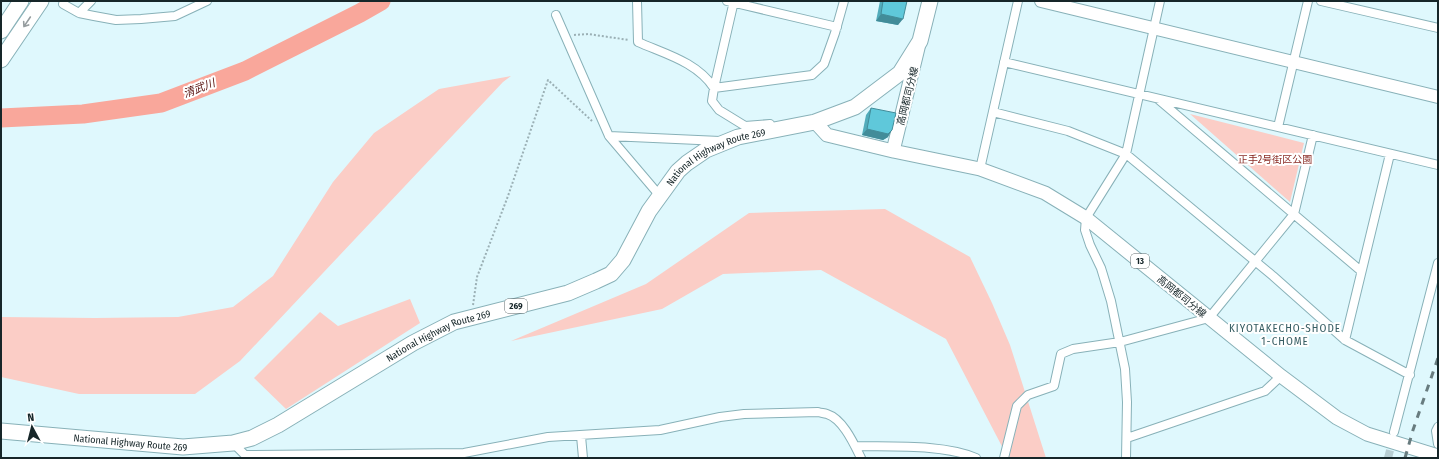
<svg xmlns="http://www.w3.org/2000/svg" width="1439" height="459" font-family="'Fira Sans Condensed','Noto Sans JP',sans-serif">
	<rect width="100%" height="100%" fill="#dff8fd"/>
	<path fill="#fbcdc6" d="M511,76L503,82L240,361L195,394H79L1,377V317L95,318L178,317L233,307L273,276L333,182L374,133L439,89Z
		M1190,114L1304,143L1290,202Z
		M885,209L970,257L992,303L1010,345L1046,458H1008L946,339L821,270L723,274L662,309L511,341L646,284L749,213Z
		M410,299L420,323L286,409L254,378L320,312L338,326Z"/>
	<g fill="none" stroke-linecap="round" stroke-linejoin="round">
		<path stroke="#f9a79b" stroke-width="19" d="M1,118L83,114L161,103L245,71L360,13L381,1"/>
		<path stroke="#b7ced3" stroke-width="8" stroke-dasharray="8 4" stroke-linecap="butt" d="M1388,458L1393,439"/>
		<g stroke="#88b1b8" stroke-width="10">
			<path id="street" d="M637,1L638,42C665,54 697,62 714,88
				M727,1L837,27
				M734,1L714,88L712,101L719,110L745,126L770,124
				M1321,1L1438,28
				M63,4L79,13L94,16L116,20L141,19L175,16L207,1
				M79,13L91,1
				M556,15L609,136L720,141
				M1004,62L1438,165
				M714,88L812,75L824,64L835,33L844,1
				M1159,100L1361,271
				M993,112L1068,131L1126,154L1273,276L1345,340L1410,375
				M1278,127L1308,1
				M609,136L660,196
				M980,169L1018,1
				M1345,340L1390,154
				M1438,427L1436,431L1438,444
				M1394,432L1438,263
				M581,436L583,458
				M1127,438L1265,391L1281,376
				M233,443L245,455L464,453L548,437L660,430L720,417L744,414L818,412C821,413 824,413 827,414C843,419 854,444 861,458
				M855,446C891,447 944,444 976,458
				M1004,458L1017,406L1028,395L1054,386L1061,354L1073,349L1120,342L1209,318L1294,214L1313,135
				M1126,458L1127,402L1125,369L1111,301L1101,268L1090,245L1085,230L1086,218L1126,154L1160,1"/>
		</g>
		<g stroke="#88b1b8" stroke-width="14">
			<path id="secondary" d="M1041,1L1438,97"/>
		</g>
		<g stroke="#88b1b8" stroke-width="15">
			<path id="primary" d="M815,122L827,135L893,151L980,169L1045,193L1086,218L1281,376L1337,418L1367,434L1438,456
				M893,151L918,48"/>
		</g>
		<g stroke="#88b1b8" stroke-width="17">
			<g id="highway">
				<path d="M1,31L21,1"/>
				<path d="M1,60L41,1"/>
				<path id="s1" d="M1,431L183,447L233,443L252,438L278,425L413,343L454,322L568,293L596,281L611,274L623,260L649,211L678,171L687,163L706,150L738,137L815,122L855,107L900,73L920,41L930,1"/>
			</g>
		</g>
		<path stroke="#9bb0b5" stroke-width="2" stroke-dasharray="2 2" stroke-linecap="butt" d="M574,35L588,34L629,40
			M473,305L477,277L508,196L548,80L592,121"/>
		<use href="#street" stroke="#fff" stroke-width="8"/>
		<use href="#secondary" stroke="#fff" stroke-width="12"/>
		<use href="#primary" stroke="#fff" stroke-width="13"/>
		<use href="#highway" stroke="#fff" stroke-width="15"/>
		<path stroke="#687c7f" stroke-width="3" stroke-dasharray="7 7" stroke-linecap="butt" d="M1405,458L1413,430L1438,358"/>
	</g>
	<path fill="#52acbb" d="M880,1H907L898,25L876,21Z
		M871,108L888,137L883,140L862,135L866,115Z"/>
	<path fill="#428c99" d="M881,14L903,19L898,25L876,21Z
		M867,129L892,130L888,137L883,140L862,135Z"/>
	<path fill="#5fc8da" stroke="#428c99" d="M883,1H907L903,19L881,14Z
		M871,108L896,113L892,130L888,134L867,129Z"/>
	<defs><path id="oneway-shaft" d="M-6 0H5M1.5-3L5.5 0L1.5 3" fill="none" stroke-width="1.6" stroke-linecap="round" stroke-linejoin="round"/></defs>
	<use stroke="#969d9f" href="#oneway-shaft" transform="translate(27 22) rotate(124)"/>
	<g text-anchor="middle" stroke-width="4" stroke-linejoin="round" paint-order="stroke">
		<g fill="#fff" stroke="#5c6769" stroke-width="1">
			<rect x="1131" y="254" width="18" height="14" rx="3"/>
			<rect x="505" y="299" width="22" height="14" rx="3"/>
		</g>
		<g font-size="9" font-weight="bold" fill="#162629">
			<text x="1140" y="264">13</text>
			<text x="516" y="309">269</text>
		</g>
		<g font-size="10" fill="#162629" stroke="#fff">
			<text transform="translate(907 96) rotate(-76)" y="4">高岡都司分線</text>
			<text dy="4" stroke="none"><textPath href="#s1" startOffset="814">National Highway Route 269</textPath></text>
			<text transform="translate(1182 296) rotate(39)" y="4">高岡都司分線</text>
			<text dy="4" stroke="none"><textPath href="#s1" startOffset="466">National Highway Route 269</textPath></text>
			<text dy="4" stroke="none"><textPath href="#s1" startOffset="130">National Highway Route 269</textPath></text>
		</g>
		<g font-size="10" fill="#892b24" stroke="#fff">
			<text x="1275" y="163">正手2号街区公園</text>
		</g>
		<g font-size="11" font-style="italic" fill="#540c09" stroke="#fff">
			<text transform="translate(199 88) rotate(-21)" y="4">清武川</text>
		</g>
		<g font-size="11" letter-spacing="1" fill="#365d63" stroke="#fff">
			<text x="1285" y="332">KIYOTAKECHO-SHODE<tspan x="1285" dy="13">1-CHOME</tspan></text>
		</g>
	</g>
	<rect width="1439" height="459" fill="none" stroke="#162629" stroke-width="4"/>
	<g transform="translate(32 427) rotate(353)" stroke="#ffffff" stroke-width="3" paint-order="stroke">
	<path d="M0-3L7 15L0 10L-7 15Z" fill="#162629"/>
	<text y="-6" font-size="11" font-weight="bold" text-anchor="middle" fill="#162629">N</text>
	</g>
</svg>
